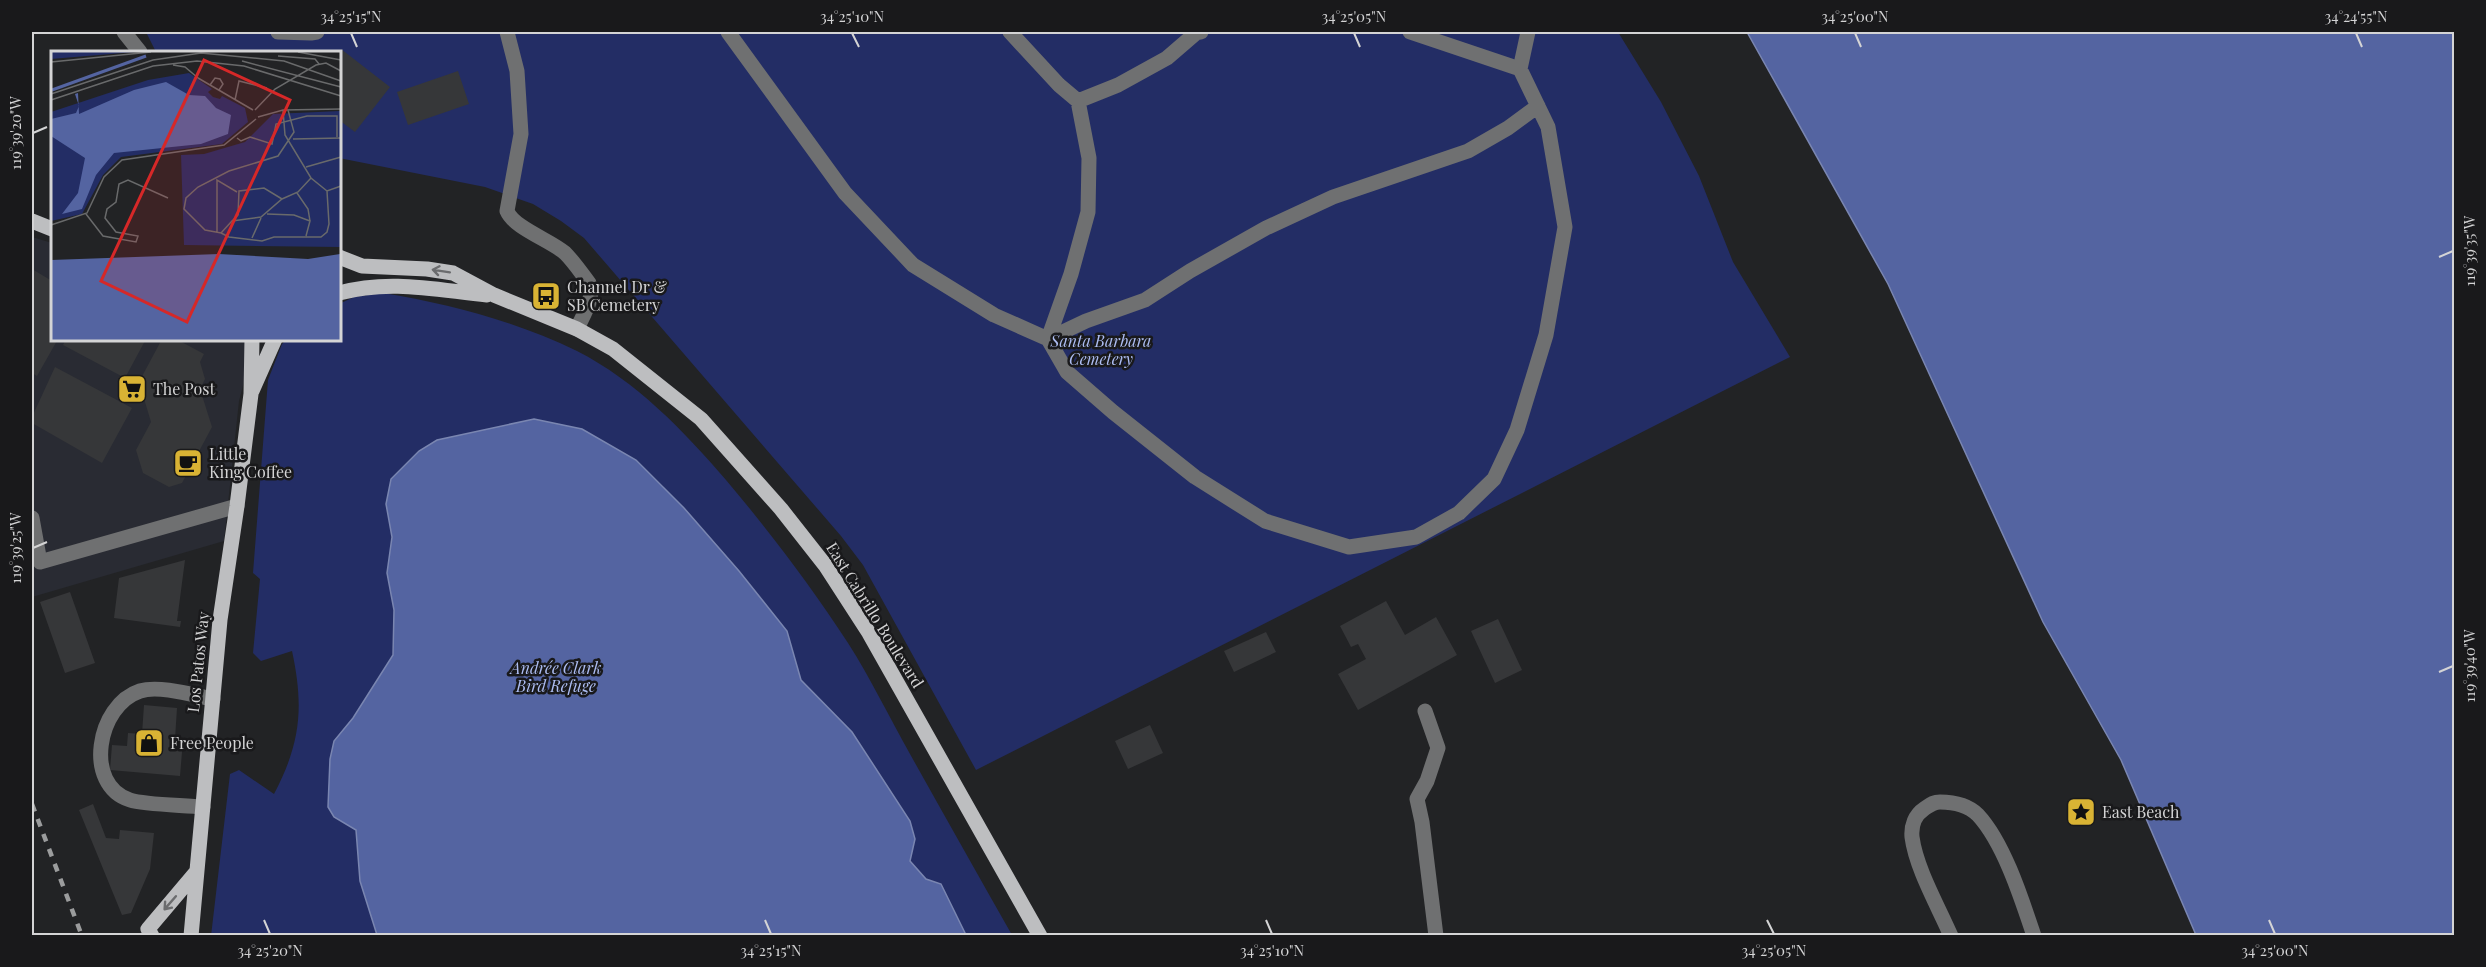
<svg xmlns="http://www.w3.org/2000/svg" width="2486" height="967" font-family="'Playfair Display',serif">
	<rect width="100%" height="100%" fill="#222325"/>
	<path fill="#292b33" d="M32,237L52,243V339H249L250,358L239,401L224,541L32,597Z"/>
	<path fill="#232d65" d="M146,32H1618L1661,102L1699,176L1733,262L1790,357L976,770L863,565L841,536L584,238L561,221L533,204L485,187L339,158V52H156Z
		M383,293C450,304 515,321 577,351C636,381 684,431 726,480C770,532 811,586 848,643C871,679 889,717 910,754C944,815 978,875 1012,935L211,936L230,774L239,770L274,794C301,743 304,706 292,651L261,661L253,653L260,579L253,573L268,380L282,344L287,339H339V304L354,297Z"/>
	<path fill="#5464a1" stroke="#7a86b1" stroke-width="1.5" d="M1747,32H2454V935H2196L2121,760L2043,622L1888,284Z
		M534,419L582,429L636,460L684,508L739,571L787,631L801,680L852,732L910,821L915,839L910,861L926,879L941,884L966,935H377L360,881L356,830L334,817L328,807L330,759L334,741L353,718L393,655L394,610L387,573L392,537L386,504L391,479L419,451L437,440Z"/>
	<path fill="#363739" d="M341,49L390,87L355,132L339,120V52Z
		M458,71L469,104L408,125L397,92Z
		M32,269L52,281V339H58L37,376L32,373Z
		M66,339H146L125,378L63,345Z
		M162,339H176L204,354L200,362L205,379L200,389L212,427L182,483L169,487L143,473L136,450L151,422L139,382Z
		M55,367L132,408L102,463L32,423V417Z
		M185,560L177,621H181L180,627L114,618L119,578Z
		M70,592L95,663L65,673L40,602Z
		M1386,601L1405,635L1436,617L1457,655L1358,710L1338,674L1366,659L1358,644L1351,647L1340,626Z
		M1498,619L1522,670L1495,683L1471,631Z
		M1266,632L1276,652L1234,672L1224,651Z
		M144,705L177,708L175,739L183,740L180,776L110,770L112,745L127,746L128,733L142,734Z
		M1150,725L1163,753L1128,769L1115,741Z
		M93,804L106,838L119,839L120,830L154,833L150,869L131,913L122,915L79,810Z"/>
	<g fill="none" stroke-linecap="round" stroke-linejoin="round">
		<path stroke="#6f7071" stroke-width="15" d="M124,32L140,52
			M278,32L311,33L317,32
			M507,32L517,71L521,134L507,211C514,228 550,240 565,253C574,262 582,274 589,283C596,296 582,317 577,329
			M728,32L845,193L913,265L994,315L1048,339L1067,372L1113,412L1195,477L1265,521L1349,547L1416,537L1459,513L1494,479L1517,430L1546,335L1565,227L1548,127L1520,69L1410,32
			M1010,32L1059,85L1078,101L1118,85L1167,58L1196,33L1201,32
			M1520,69L1528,32
			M1078,101L1089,158L1088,212L1071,274L1048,339L1086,321L1145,300L1190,271L1266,228L1333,197L1468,151L1508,128L1538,106
			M32,518L40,562L237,506
			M1425,711L1438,748L1427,781L1417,799L1422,822L1436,936
			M203,807C185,805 145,805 130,800C83,785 97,705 140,691C159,685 193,695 213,699
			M1951,936C1938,906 1916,868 1912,837C1911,826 1915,815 1924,809C1930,805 1933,802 1940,802C1953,802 1968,805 1978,815C2004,843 2022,900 2034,936"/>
		<path stroke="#bdbec0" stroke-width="15" d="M32,221L52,229
			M339,257L362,266L427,269L453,273L494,295L577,329L613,349L701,419L781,509L825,565L869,633L1040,936
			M339,293C390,279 436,290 487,295
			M252,391L275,339
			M152,936L148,929L197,871
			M191,936L220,620L237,506L251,394L252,339"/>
		<path stroke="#9b9c9d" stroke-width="4.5" stroke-dasharray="8 8" stroke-linecap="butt" d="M32,804L82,936"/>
	</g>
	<defs><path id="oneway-shaft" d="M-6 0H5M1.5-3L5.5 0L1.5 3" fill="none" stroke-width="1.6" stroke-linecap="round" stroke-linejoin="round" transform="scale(1.5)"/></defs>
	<g stroke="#6b6c6e">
		<use href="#oneway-shaft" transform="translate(441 271) rotate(-171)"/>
		<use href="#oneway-shaft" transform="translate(170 903) rotate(131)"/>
	</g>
	<path fill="none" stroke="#d4d4d5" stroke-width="2" d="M351,33L357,47M852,33L859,47M1354,33L1360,47M1855,33L1861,47M2356,33L2362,47M33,133L47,127M2439,257L2453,251M33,548L47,542M2439,672L2453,666M264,920L270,934M765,920L771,934M1266,920L1272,934M1767,920L1774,934M2269,920L2275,934"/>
	<defs>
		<g id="bus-square" transform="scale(1.5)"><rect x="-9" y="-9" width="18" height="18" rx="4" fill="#d9b334" stroke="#19191b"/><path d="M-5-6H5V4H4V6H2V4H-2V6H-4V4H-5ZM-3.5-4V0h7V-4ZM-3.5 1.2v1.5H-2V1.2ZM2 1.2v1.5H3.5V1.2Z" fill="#111"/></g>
		<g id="supermarket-square" transform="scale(1.5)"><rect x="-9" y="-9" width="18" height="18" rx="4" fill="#d9b334" stroke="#19191b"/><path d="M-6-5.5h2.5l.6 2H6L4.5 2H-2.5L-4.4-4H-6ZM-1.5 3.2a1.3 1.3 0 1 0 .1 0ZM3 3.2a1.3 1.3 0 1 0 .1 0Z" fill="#111"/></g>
		<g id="cafe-square" transform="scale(1.5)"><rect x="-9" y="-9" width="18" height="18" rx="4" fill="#d9b334" stroke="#19191b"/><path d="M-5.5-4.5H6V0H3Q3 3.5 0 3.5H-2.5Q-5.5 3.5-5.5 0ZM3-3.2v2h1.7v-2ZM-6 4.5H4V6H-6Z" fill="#111"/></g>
		<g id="shop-square" transform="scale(1.5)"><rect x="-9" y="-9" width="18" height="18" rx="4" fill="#d9b334" stroke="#19191b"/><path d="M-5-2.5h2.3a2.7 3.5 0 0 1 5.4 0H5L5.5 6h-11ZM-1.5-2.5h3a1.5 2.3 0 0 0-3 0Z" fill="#111"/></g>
		<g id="sight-square" transform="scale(1.5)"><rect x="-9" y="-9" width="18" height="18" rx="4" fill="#d9b334" stroke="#19191b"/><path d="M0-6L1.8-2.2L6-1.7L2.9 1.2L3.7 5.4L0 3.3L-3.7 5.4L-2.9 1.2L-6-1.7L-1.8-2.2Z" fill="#111"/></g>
	</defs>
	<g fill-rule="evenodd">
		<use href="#bus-square" x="546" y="296"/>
		<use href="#supermarket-square" x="132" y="389"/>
		<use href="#cafe-square" x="188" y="463"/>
		<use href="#shop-square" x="149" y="743"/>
		<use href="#sight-square" x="2081" y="812"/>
	</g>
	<g text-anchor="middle" stroke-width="5" stroke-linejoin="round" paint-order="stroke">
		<g font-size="16" fill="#d4d4d5" stroke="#19191b" text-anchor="start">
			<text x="567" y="293">Channel Dr &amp;<tspan x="567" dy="18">SB Cemetery</tspan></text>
			<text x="153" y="395">The Post</text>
			<text x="209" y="460">Little<tspan x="209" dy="18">King Coffee</tspan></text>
			<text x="170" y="749">Free People</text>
			<text x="2102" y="818">East Beach</text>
		</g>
		<g font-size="16" font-style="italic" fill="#adbdf2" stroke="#19191b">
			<text x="1101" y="347">Santa Barbara<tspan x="1101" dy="18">Cemetery</tspan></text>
			<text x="556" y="674">Andrée Clark<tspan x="556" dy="18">Bird Refuge</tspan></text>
		</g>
		<g font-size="16" fill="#d4d4d5" stroke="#19191b">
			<text transform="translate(875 615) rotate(58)" y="6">East Cabrillo Boulevard</text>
			<text transform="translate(198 662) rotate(-84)" y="6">Los Patos Way</text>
		</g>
	</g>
	<g transform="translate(51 51)">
		<rect width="290" height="290" fill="#222325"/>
		<path d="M0,1H83L0,8ZM138,22L161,38L157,41L162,46L169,48L171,45L194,57L197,71L171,93L70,106L52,124L31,163L0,170V61L97,29ZM289,60V196L133,194L130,104L153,103L194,91L222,63Z" fill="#232d65"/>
		<path d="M115,31L138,44L154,45L165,57L180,64L177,83L150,93L63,102L45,124L31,158L11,163L27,142L34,107L0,85V68L25,62L28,55L24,43L27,42L28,63L83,39ZM168,203L257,208L289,203V289H0V209Z" fill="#5464a1"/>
		<path fill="none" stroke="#5464a1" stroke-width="3" d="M1,39L95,5"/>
		<path fill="none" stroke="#696a6b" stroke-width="1.5" d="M247,1L290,9M227,5L264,8L268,13M191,10L290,36M0,11L100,1M122,14L134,16L147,27M147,27L202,59M159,34L164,27L169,28L172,33L168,39M0,43L102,9L150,2L233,10L290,30M0,49L102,15L146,10L193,15L290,45M184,49L188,30L216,37M204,59L224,38L265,14L275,12L290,20M232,59L234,84L260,127L276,140L290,135M237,59L243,81L227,105L178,120L147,136L135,147L133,158L154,179L170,182L181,170L210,166L231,148L247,141L260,127M207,66L232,59L290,58M186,87L190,90L199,86L221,93L225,73L256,65H286V86M242,88L290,87M255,116L290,106M246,142L257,158L259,170M35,163L52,185L85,191L87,185L65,181L54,167L56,158L65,151L68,133L77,129L117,147M216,163L243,164L259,170L255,185M181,170L187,164L188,140L213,137L231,148M0,174L36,162L53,126L71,109L173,94L205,68M166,181V129L186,141M170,182L178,186L211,190L223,186H270L276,181L278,173L276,140M201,187L210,167"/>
		<path fill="#d62828" fill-opacity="0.15" stroke="#d62828" stroke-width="3" d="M153,9L239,49L136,271L50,230Z"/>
		<rect width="290" height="290" fill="none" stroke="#d4d4d5" stroke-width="3"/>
	</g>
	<rect width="2486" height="967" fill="none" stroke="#19191b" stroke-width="66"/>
	<rect x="33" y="33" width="2420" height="901" fill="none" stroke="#d4d4d5" stroke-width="2"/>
	<g font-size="15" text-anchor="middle" fill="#d4d4d5">
		<text x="351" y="22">34°25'15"N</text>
		<text x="852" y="22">34°25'10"N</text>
		<text x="1354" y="22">34°25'05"N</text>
		<text x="1855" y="22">34°25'00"N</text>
		<text x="2356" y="22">34°24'55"N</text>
		<text transform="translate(16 133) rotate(-90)" y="5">119°39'20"W</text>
		<text transform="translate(2470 251) rotate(-90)" y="5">119°39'35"W</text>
		<text transform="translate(16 548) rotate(-90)" y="5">119°39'25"W</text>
		<text transform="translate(2470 666) rotate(-90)" y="5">119°39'40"W</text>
		<text x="270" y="956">34°25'20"N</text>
		<text x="771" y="956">34°25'15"N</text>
		<text x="1272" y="956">34°25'10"N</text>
		<text x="1774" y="956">34°25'05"N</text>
		<text x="2275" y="956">34°25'00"N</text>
	</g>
</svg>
